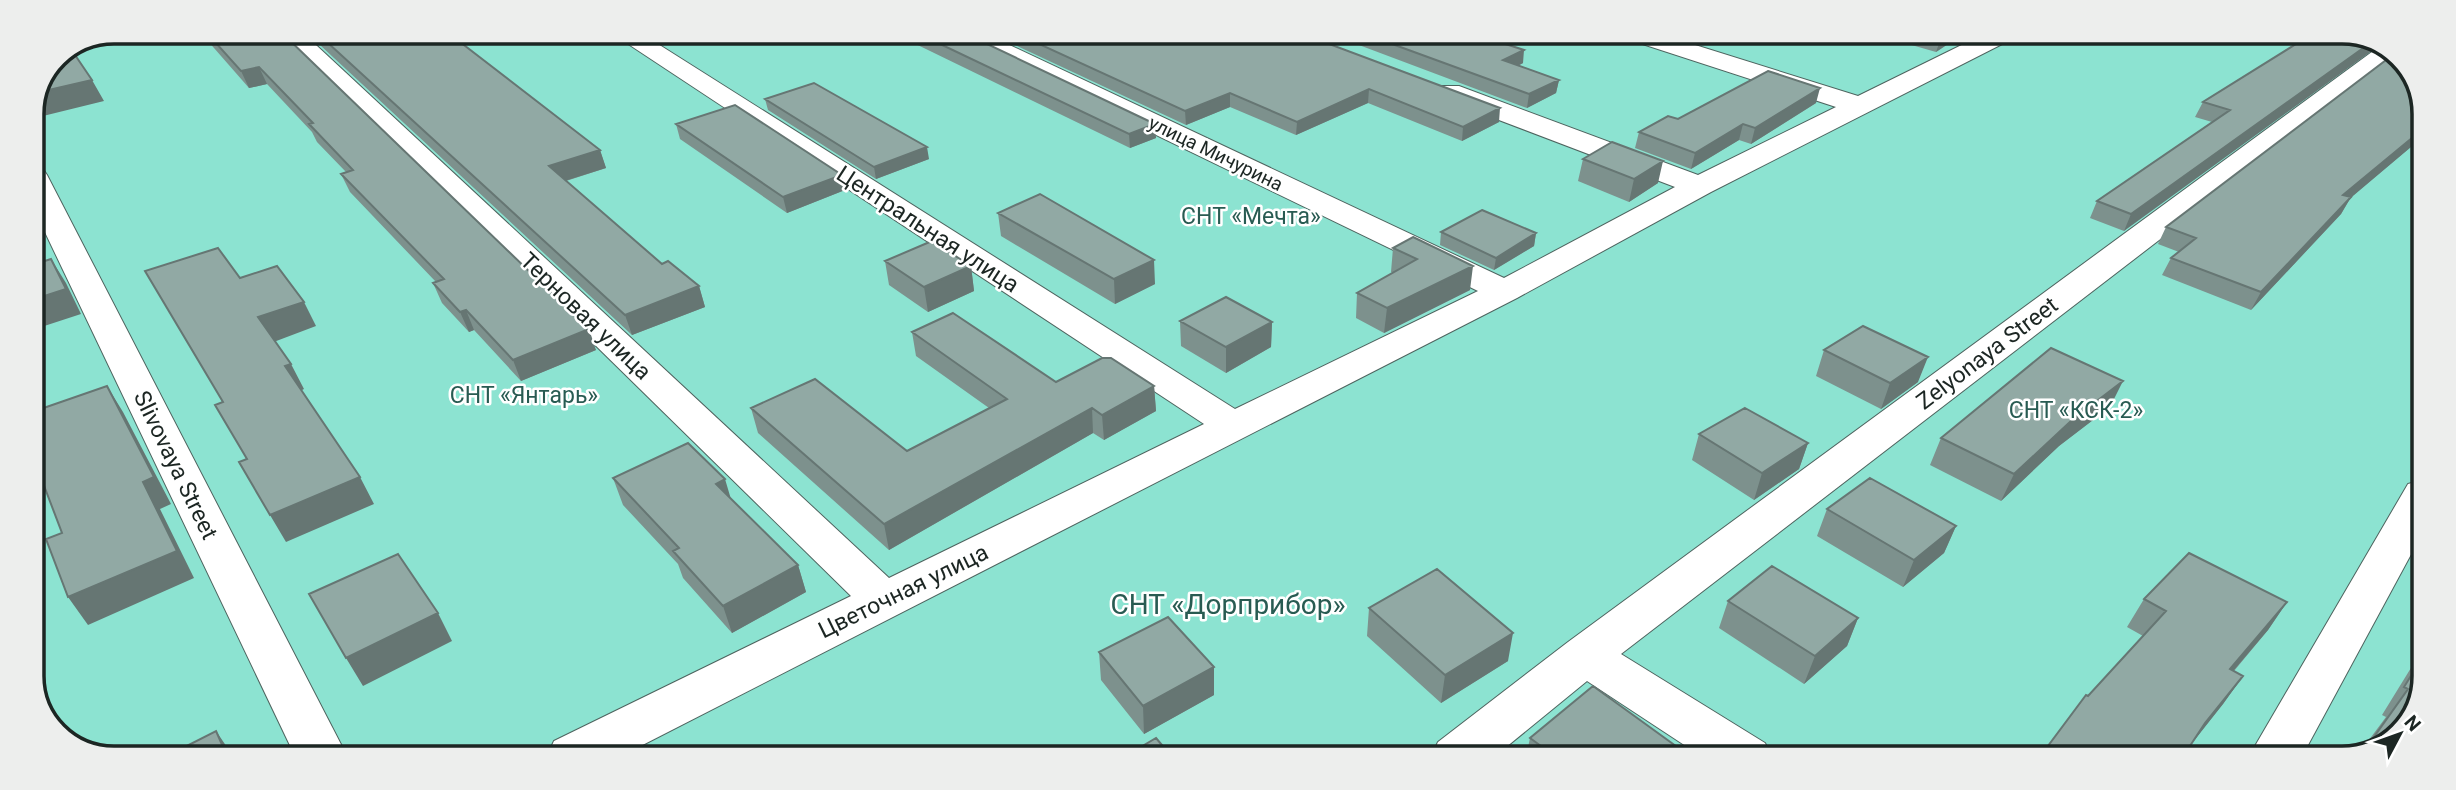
<svg xmlns="http://www.w3.org/2000/svg" width="2456" height="790" font-family="Roboto,sans-serif">
	<rect width="100%" height="100%" fill="#cfe9e3"/>
	<path fill="#8ce3d1" d="M114,32L2364,34L2407,63L2424,108L2422,698L2393,741L2342,758L92,756L52,730L32,682V114L56,55Z"/>
	<g fill="none" stroke-linecap="round" stroke-linejoin="round">
		<g stroke="#4e645f" stroke-width="2">
			<path id="street" d="M276,32H302L889,578L1204,424L610,32H639L1235,409L1478,291L956,38L953,33H984L1504,278L1675,187L1441,98L1437,92L1441,86H1459L1698,175L1836,107L1624,38L1621,33L1660,34L1858,96L1984,34H2015L2012,39L1711,192L1517,298L621,756H547L554,741L851,596Z
				M2380,46L2397,57L1621,654L1765,743L1772,758H1704L1587,681L1494,757H1431L1438,742L1568,642Z
				M32,166L43,169L47,175L347,756H295L32,205Z
				M2423,480L2422,534L2301,758H2248L2408,484Z"/>
		</g>
		<use href="#street" fill="#fff" fill-rule="evenodd"/>
	</g>
	<path fill="#7d918d" d="M200,32H281L596,350L521,381L474,330L469,332L442,303L433,283L436,282L350,192L341,174L346,172L317,142L312,132L267,84L249,88Z
		M306,32H447L600,150L606,168L566,181L662,264L699,286L705,307L632,335Z
		M893,33H964L1155,124L1156,138L1130,148Z
		M989,33H1300L1499,122L1462,141L1368,103L1296,135L1230,107L1186,125Z
		M1327,33H1523L1502,43L1523,63L1518,66L1559,80L1556,93L1527,108Z
		M1873,34H1963L1936,52Z
		M2312,34L2124,231L2090,218L2097,201L2212,122L2195,117L2203,102Z
		M765,99L929,159L876,179L768,110Z
		M1816,103L1751,144L1739,140L1691,169L1635,148L1639,132L1678,119Z
		M2424,108V136L2351,197L2341,214L2251,310L2162,275L2171,258L2179,252L2158,244L2166,227Z
		M676,124L845,190L787,213L680,139Z
		M1583,159L1658,183L1629,202L1578,181Z
		M998,213L1155,284L1115,304L1001,236Z
		M1441,232L1536,233L1534,246L1494,270L1440,245Z
		M1413,237L1470,290L1384,333L1356,318L1357,293L1393,273L1391,272L1393,248Z
		M885,261L971,266L974,291L928,312L889,285Z
		M1180,321L1272,322L1271,347L1226,373L1181,346Z
		M912,332L1056,382L1154,386L1156,411L1104,440L1093,433L889,550L758,433L751,408L907,451L989,408L916,356Z
		M1824,350L1918,382L1881,409L1816,376Z
		M2110,407L2059,446L2001,501L1930,465L1941,438Z
		M1699,434L1808,443L1799,469L1754,500L1692,460Z
		M613,478L731,499L798,565L806,592L732,633L683,578L678,564L623,505Z
		M1827,509L1956,526L1944,553L1903,587L1817,536Z
		M2144,599L2287,602L2268,630L2234,671L2243,676L2223,704L2190,745L2182,758H2039L2088,696L2143,636L2127,627Z
		M1728,601L1858,618L1847,646L1804,684L1719,628Z
		M1369,608L1508,661L1441,703L1367,636Z
		M2422,650V698L2393,741L2360,752L2386,717L2382,715Z
		M1099,652L1214,667V695L1144,734L1101,680Z
		M1530,738L1691,757H1526Z"/>
	<path fill="#667673" d="M1497,33H1523L1486,50L1487,38Z
		M1944,34H1963L1936,52L1942,35Z
		M2373,41L2380,45L2124,231L2131,214Z
		M1524,50L1523,63L1501,74L1503,60Z
		M259,67L267,84L249,88L241,71Z
		M92,80L104,101L43,116L36,103L40,92Z
		M1559,80L1556,93L1527,108L1529,94Z
		M1820,88L1816,103L1751,144L1755,128Z
		M1369,89L1368,103L1296,135L1297,122Z
		M1230,93V107L1186,125L1185,111Z
		M1500,108L1499,122L1462,141L1463,127Z
		M1155,124L1156,138L1130,148L1129,134Z
		M1743,124L1739,140L1691,169L1695,153Z
		M2424,128V136L2334,212L2343,195Z
		M927,147L929,159L876,179L874,167Z
		M600,150L606,168L555,184L549,166Z
		M1663,161L1658,183L1629,202L1634,179Z
		M842,175L845,190L787,213L783,197Z
		M2351,197L2341,214L2251,310L2261,292Z
		M1536,233L1534,246L1494,270L1496,258Z
		M51,259L66,283L81,314L32,330V300Z
		M1154,260L1155,284L1115,304L1114,279Z
		M971,266L974,291L928,312L924,287Z
		M1473,266L1470,290L1384,333L1387,308Z
		M699,286L705,307L632,335L625,315Z
		M304,302L316,326L271,343L258,317Z
		M466,310L474,330L469,332L460,312Z
		M1272,322L1271,347L1226,373V347Z
		M589,329L596,350L521,381L513,360Z
		M1928,357L1918,382L1881,409L1890,383Z
		M291,364L304,389L298,392L285,366Z
		M2123,381L2110,407L2059,446L2001,501L2014,474L2072,420Z
		M107,386L123,412L171,504L160,509L194,578L88,625L68,597L143,482Z
		M1154,386L1156,411L1104,440L1102,415Z
		M1092,408L1093,433L889,550L884,524Z
		M1808,443L1799,469L1754,500L1762,473Z
		M360,477L374,504L286,542L270,515Z
		M725,479L733,506L716,484Z
		M1956,526L1944,553L1903,587L1914,560Z
		M798,565L806,592L732,633L723,606Z
		M2287,602L2268,630L2211,697L2230,669Z
		M438,613L452,641L363,686L346,658Z
		M1858,618L1847,646L1804,684L1815,656Z
		M1513,633L1508,661L1441,703L1445,675Z
		M1214,667V695L1144,734L1143,706Z
		M2243,676L2223,704L2186,751L2205,723Z
		M216,731L233,756H227Z"/>
	<path fill="#91a9a4" stroke="#667673" stroke-width="2" d="M206,32H281L589,329L513,360L466,310L460,312L433,283L444,279L341,174L353,170L309,124L313,123L259,67L241,71Z
		M316,32H447L600,150L549,166L662,264L668,261L699,286L625,315Z
		M917,33H964L1155,124L1129,134Z
		M1015,33H1300L1500,108L1463,127L1369,89L1297,122L1230,93L1185,111Z
		M1362,33H1497L1487,38L1524,50L1503,60L1559,80L1529,94Z
		M2312,34H2364L2373,41L2131,214L2097,201L2230,110L2203,102Z
		M71,49L92,80L40,92L56,55Z
		M2394,54L2407,63L2424,108V128L2343,195L2351,197L2261,292L2171,258L2196,238L2166,227Z
		M1768,71L1820,88L1755,128L1743,124L1695,153L1639,132L1668,116L1678,119Z
		M814,83L927,147L874,167L765,99Z
		M735,105L842,175L783,197L676,124Z
		M1612,142L1663,161L1634,179L1583,159Z
		M1040,194L1154,260L1114,279L998,213Z
		M1482,210L1536,233L1496,258L1441,232Z
		M1413,237L1473,266L1387,308L1357,293L1417,259L1393,248Z
		M932,241L971,266L924,287L885,261Z
		M218,248L240,278L277,266L304,302L258,317L291,364L285,366L360,477L270,515L239,462L247,459L215,405L223,402L145,271Z
		M51,259L66,289L32,300V265Z
		M1226,297L1272,322L1226,347L1180,321Z
		M953,313L1056,382L1102,358H1111L1154,386L1102,415L1092,408L884,524L751,408L815,379L907,451L1007,399L912,332Z
		M1863,326L1928,357L1890,383L1824,350Z
		M2051,348L2123,381L2072,420L2014,474L1941,438Z
		M107,386L154,477L143,482L177,551L68,597L46,539L62,533L32,454V412Z
		M1745,408L1808,443L1762,473L1699,434Z
		M688,443L725,479L716,484L798,565L723,606L673,551L679,548L613,478Z
		M1870,478L1956,526L1914,560L1827,509Z
		M2189,553L2287,602L2230,669L2243,676L2205,723L2182,758H2048L2042,754L2086,695L2088,696L2166,611L2144,599Z
		M398,554L438,613L346,658L309,594Z
		M1772,566L1858,618L1815,656L1728,601Z
		M1437,569L1513,633L1445,675L1369,608Z
		M1168,617L1214,667L1143,706L1099,652Z
		M2422,658V698L2393,741L2364,751L2408,689L2404,687Z
		M1593,686L1691,757H1556L1530,738Z
		M216,731L227,756H167Z
		M1156,738L1172,757H1124Z"/>
	<g text-anchor="middle" stroke-width="5" stroke-linejoin="round" paint-order="stroke">
		<g font-size="19" fill="#1c2623" stroke="#fff">
			<text transform="translate(1216 153) rotate(26)" y="7">улица Мичурина</text>
		</g>
		<g font-size="23" fill="#285b52" stroke="#fff">
			<text x="1251" y="224">СНТ «Мечта»</text>
			<text x="524" y="403">СНТ «Янтарь»</text>
			<text x="2076" y="418">СНТ «КСК-2»</text>
		</g>
		<g font-size="23" fill="#1c2623" stroke="#fff">
			<text transform="translate(928 229) rotate(33)" y="8">Центральная улица</text>
			<text transform="translate(586 316) rotate(44)" y="8">Терновая улица</text>
			<text transform="translate(1987 353) rotate(-37)" y="8">Zelyonaya Street</text>
			<text transform="translate(176 465) rotate(64)" y="8">Slivovaya Street</text>
			<text transform="translate(903 591) rotate(-26)" y="8">Цветочная улица</text>
		</g>
		<g font-size="28" fill="#285b52" stroke="#fff">
			<text x="1228" y="614">СНТ «Дорприбор»</text>
		</g>
	</g>
	<path d="M0 0H2456V790H0ZM114 44H2342A70 70 0 0 1 2412 114V676A70 70 0 0 1 2342 746H114A70 70 0 0 1 44 676V114A70 70 0 0 1 114 44Z" fill="#edeeed" fill-rule="evenodd"/>
	<path fill="none" stroke="#1c2623" stroke-width="3.5" d="M114 44H2342A70 70 0 0 1 2412 114V676A70 70 0 0 1 2342 746H114A70 70 0 0 1 44 676V114A70 70 0 0 1 114 44Z"/>
	<g transform="translate(2400 734) rotate(49)" stroke="#ffffff" stroke-width="5" paint-order="stroke">
	<path d="M0-5L12 26L0 18L-12 26Z" fill="#1c2623"/>
	<text y="-10" font-size="19" font-weight="bold" text-anchor="middle" fill="#1c2623">N</text>
	</g>
</svg>
